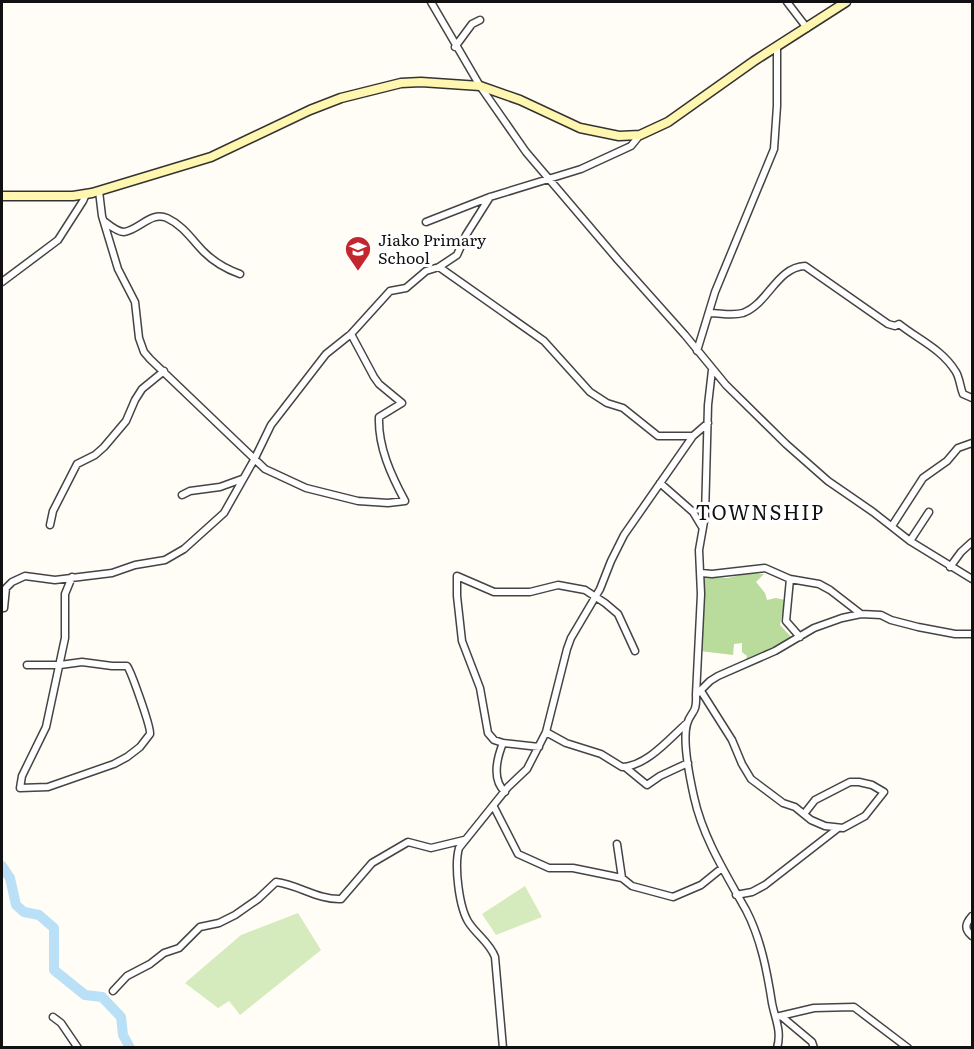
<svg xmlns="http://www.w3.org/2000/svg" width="974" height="1049" font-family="Literata,serif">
	<rect width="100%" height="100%" fill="#fffdf5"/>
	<path fill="#d5ebbd" d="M525,886L542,917L496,935L482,914Z
		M298,913L321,950L240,1015L229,1001L218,1008L185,983L241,935Z"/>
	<path fill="#b9dc9c" d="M748,573L764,574L756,582L765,593L767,600L776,598L785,600L780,625L793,639L749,663L746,659L747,656L742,652V643L734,644L733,655L700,651L703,578H728Z"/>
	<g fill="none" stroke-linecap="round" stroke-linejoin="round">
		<path stroke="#b9e0f7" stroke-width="10" d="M2,866L10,878L16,905L24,912L39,915L54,928V970L85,995L102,997L121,1017L123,1035L130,1048"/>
		<g stroke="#444" stroke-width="9">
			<path id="street" d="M431,2L480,86L526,152L618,260L685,335L726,385L786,444L828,481L873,512L910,541L972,579
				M787,2L807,28
				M455,47L472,24L480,20
				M99,191L102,216L118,269L135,302L139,338L144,352L150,359L265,469L306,488L358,501L388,503L405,501C391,475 378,447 379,417L402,403L379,384L374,377L351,334
				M104,221C109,225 117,232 124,232C139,230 151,211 167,218C184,226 192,240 204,252C214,262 226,269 240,274
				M426,222L490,197L581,169L631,146L640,135
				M439,267L544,341L590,392L607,403L623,408L658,436H693
				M2,282L58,240L83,201L86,194
				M710,313C721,313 732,316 743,313C768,304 777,267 805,266L888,324L895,326L899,324C919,340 942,349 956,372C960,379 960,387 963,394L972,398
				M697,351L715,292L774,149L777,106V47
				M660,483L693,512L702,527
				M182,495L190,491L220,487L242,479
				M50,525L53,511L77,464L95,455L104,447L126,421L135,400L142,389L164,371
				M892,526L923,478L947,461L958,448L972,443
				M910,541L929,512
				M950,567L961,552L972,542
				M701,573L712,574L765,568L790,579L819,584L830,590L861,614
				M790,579L786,621L800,637
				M4,608L6,588L12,582L25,576L55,580L112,573L135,565L165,560L184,549L224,513L254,460L271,425L326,354L351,334L390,291L406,288L426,271L439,267L457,255L466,235L490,197
				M27,665H60L82,662L112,666H127C131,671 151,727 150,734L140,747L127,757L114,764L48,787L20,788L22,776L46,727L65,638V594L72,577
				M701,691L732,740L742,764L751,779L783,803L795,807L811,820L825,826L843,828L865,816L884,792L872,785L859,782H850L815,800L804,814
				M696,695L701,594L699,550L705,516L708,405L712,370
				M546,732L566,743L601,754L622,767C647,766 669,739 687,723
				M503,743C497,758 491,779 505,792
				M539,747L503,743L494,740L488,733L480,688L462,641L457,596V576L494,592H530L558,585L585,590L605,603L618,614L635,651
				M625,767L647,785L660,776L688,763
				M494,807L518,854L549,868H573L622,878L632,886L673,897L701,885L722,868
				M617,844L622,878
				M736,895L752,892L765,885L837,829
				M972,916C965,924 964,929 972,936
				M113,991L127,976L150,964L164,953L179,948L200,927L219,923L235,915L258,899L276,882C299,885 318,900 341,899L372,863L408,842L431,848L464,840
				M781,1016L812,1042L814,1048
				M53,1017L61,1023L78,1048
				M776,1017L814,1008L854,1007L908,1048
				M503,1048L495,957C490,943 477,935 469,923C459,908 454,866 459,848L508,787L527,769L546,732L567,649L571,638L600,589L611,561L624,535L693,436L708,423
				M777,1048C782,1031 775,1019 772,1003C767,971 761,939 746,910C726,874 703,838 694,797C690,779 682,742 687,724C691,710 697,715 696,695L710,681L718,676L775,651L814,628L842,618L861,614L881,615L891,620L918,627L955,634H972"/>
		</g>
		<g stroke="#333" stroke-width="11">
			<path id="secondary" d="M2,196H73L92,193L211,157L310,110L341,98L401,83L421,82L480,86L520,100L580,128L619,136L640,135L668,122L754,61L846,2"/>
		</g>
		<use href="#street" stroke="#fff" stroke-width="6"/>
		<use href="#secondary" stroke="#fff6b0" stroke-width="8"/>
	</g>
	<defs>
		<g id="school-pin" transform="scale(1.35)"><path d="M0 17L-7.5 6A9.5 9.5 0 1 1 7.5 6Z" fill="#c4262e" stroke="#fff"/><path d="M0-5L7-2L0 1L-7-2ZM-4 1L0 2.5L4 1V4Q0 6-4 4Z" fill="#fff"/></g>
	</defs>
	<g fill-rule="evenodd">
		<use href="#school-pin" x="358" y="249"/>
	</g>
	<g text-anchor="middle" stroke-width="6" stroke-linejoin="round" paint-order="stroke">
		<g font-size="16" fill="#111" stroke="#fff" text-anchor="start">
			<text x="378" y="246">Jiako Primary<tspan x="378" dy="18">School</tspan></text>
		</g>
		<g font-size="20" letter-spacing="1.5" fill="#111" stroke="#fff">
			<text x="760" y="520">TOWNSHIP</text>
		</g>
	</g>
	<rect width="974" height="1049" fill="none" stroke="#111111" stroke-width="6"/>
</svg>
